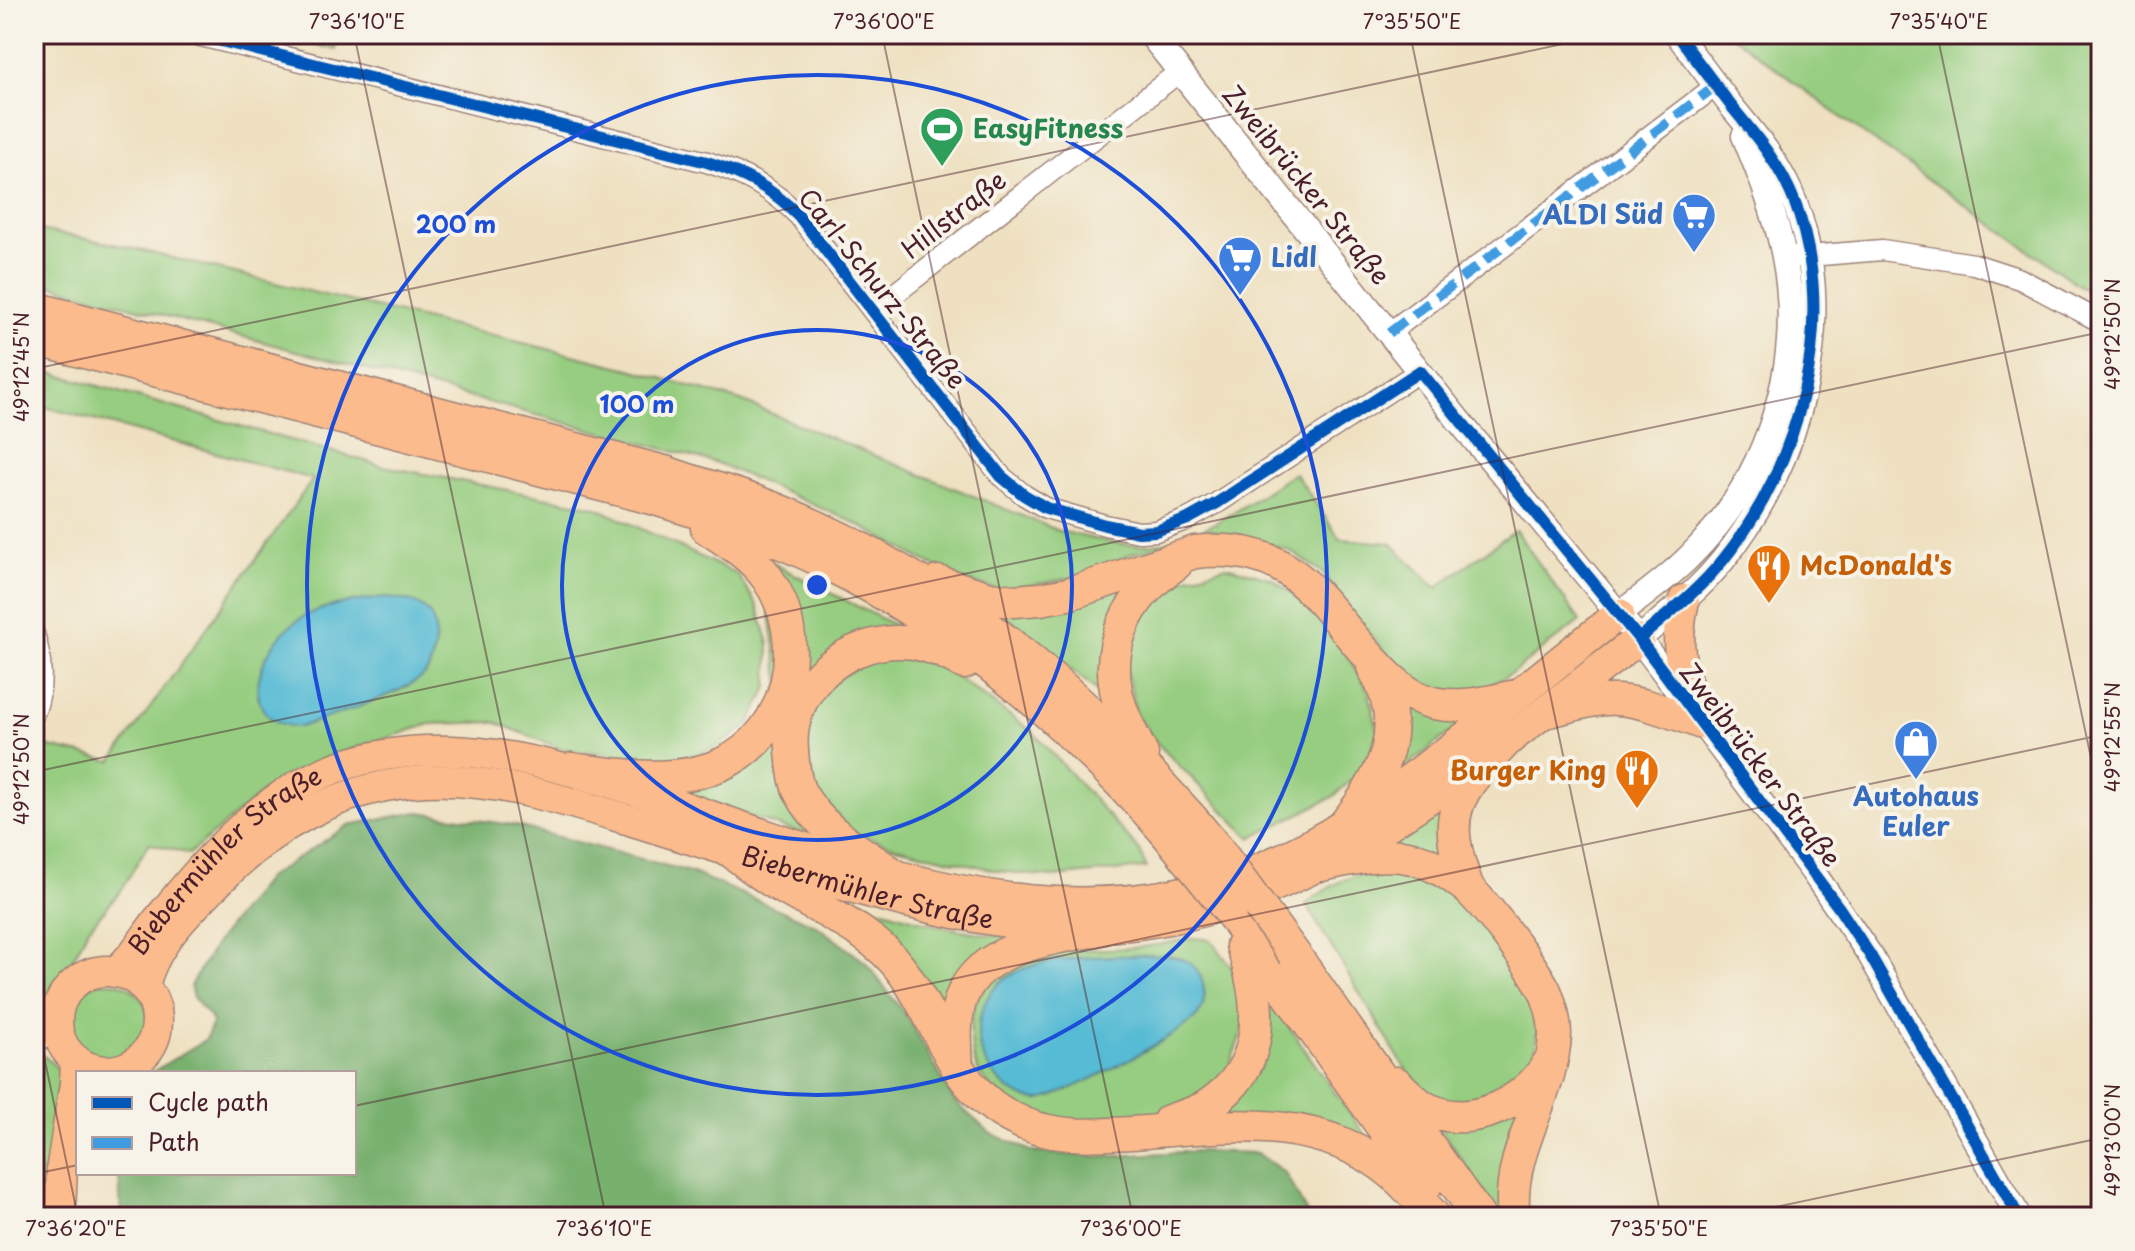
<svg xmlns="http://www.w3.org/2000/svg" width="2135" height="1251" font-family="'Playpen Sans',sans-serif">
	<rect width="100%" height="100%" fill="#f7f3e8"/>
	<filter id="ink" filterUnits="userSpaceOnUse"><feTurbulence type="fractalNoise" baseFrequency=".0125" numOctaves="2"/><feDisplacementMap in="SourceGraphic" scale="16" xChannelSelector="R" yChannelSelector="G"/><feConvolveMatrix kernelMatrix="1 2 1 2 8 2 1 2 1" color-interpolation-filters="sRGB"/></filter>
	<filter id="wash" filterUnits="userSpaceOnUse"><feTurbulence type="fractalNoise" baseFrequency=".006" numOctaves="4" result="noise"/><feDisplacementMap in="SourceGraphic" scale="32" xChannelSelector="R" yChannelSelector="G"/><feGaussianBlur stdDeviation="1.8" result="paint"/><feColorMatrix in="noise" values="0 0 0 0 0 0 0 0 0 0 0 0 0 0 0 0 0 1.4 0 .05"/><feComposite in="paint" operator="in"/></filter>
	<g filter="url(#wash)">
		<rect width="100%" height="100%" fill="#eee0c0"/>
		<path fill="#96cd80" stroke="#707656" stroke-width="2" d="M278,34H337L336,50Z
			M1730,34H2101V301L1850,124Z
			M34,229L119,245L630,369L741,401L1059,531C1083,536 1108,543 1133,545C1193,548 1246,503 1295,473L1340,539L1391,543L1436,588L1515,530L1580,621L1512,673L1477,693L1422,690L1356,620L1324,574L1290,551L1254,539L1217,535L1191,538L1131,554L1090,575L1001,590L958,579L851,521L717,463L34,281Z
			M34,368L383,466L595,507L737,574L757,605L769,644L768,687L748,726L718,746L683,759H653L562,749L495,722L430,724L320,760L262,793L189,854L149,843L120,892L88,929L66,973L52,991L34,1004V764L45,746L112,761L313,479L34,404Z
			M762,558L908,632L799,688L819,839L660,788L784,713Z
			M1227,566L1273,579L1308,606L1340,644L1369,692L1378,732L1364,768L1333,797L1251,838L1157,743L1136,715L1126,667L1132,629L1174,581Z
			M1137,578L1106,698L1001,613Z
			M898,656L942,667L1033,732L1140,851L1146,868L1052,877L999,871L896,847L853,832L811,787L802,746L819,696L842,676L874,659Z
			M1397,695L1473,715L1386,782Z
			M1455,792L1446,863L1376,846Z
			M1406,867C1418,872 1435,876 1446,885C1471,903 1529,982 1535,1012C1539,1029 1536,1045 1534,1062L1493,1098L1451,1101L1427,1092L1408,1073L1306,905C1337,877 1365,870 1406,867Z
			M814,889L941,927L1012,938L944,1032Z
			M1195,938L1211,940L1233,969L1247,1017L1224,1081C1206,1090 1188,1102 1170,1110C1149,1120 1109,1123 1086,1123C1052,1122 1003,1104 982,1077C976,1069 973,1058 972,1048C966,1011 980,981 1014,963C1046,947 1094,951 1129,948C1151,947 1173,942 1195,938Z
			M70 1021a39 39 0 1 1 78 0a39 39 0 1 1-78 0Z
			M1267,996L1372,1145L1207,1116L1259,1069L1271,1041Z
			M34,1052H40L61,1072L46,1183L49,1217H36L34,1204Z
			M1531,1100L1500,1215L1434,1119Z"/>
		<path fill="#78b06e" stroke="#61684c" stroke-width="2" d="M418,812L513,825L690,872L816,925L865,962L908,1018L955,1102L990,1133L1033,1152L1101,1157L1199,1151L1257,1153L1285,1173L1309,1217H121L119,1173H354V1073H151L206,1039L213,1021L193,997L190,986L218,940L267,878L349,825Z"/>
		<path fill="#56bbd4" stroke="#506d80" stroke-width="2" d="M381,598C401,599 425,599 433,621C438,634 434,664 425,674C407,693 328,717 300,727C231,723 259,646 298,620C323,604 353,602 381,598Z
			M1151,955C1163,956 1176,955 1187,961C1204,971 1210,998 1198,1015C1186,1032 1058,1100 1038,1100C1011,1099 989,1074 981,1051C973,1029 982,999 999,983C1032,953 1108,957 1151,955Z"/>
	</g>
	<g filter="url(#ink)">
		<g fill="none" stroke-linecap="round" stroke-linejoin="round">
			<g stroke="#9c8076" stroke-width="23">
				<path id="minor" d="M193,34L707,162C744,174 772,188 799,216L1001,476L1024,495L1046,508L1105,525L1139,532L1156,531L1188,519L1217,503L1420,371
					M1785,258L1882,250L1974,264L2020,279L2101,322
					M874,310L1179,72
					M1389,333L1717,85
					M34,634C42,658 44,689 34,713
					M34,1016L60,1004
					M34,1036L60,1038"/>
			</g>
			<g stroke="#9c8076" stroke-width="27">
				<path id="tertiary" d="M1150,34L1459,421L1639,639L1813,872L1870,955L2019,1217
					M1619,614C1643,596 1668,578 1689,557C1767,480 1805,365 1784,257C1776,215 1760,175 1744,136
					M1639,639C1668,614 1699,590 1723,560C1800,465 1839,320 1795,203C1781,166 1757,137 1732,107C1714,83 1695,58 1677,34"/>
			</g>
			<g stroke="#9c8076" stroke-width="33">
				<g id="primary">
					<path d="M1684,600C1672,653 1683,675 1702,724"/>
					<path d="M1549,712C1571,707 1595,698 1618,700C1646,702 1676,715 1702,724"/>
					<circle cx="107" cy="1021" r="50"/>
					<path id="s1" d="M115,972C133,958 144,938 158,920C207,859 262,794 338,767C441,731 547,761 646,794C888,875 1108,977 1348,822C1443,760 1529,684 1619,614"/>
					<path id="s2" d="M144,988C152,945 191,909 221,879C273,826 338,789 413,782C489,775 564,800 636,822C706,844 776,866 847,886C942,913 1038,936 1138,924C1329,901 1490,751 1639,639"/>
					<path d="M60,1217L62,1165L75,1083L76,1060"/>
				</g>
			</g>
			<g stroke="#9c8076" stroke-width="35">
				<path id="trunk" d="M34,308L668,473C696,483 726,491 754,501C856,538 964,603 1046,673C1099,718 1146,768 1192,819
					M34,339L652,498C711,516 772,536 828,564C962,631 1063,717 1163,829
					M938,582L990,598L1014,601L1040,599L1068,594L1195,552C1296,541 1317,602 1376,664C1388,677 1402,691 1419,698C1449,712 1484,703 1515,696
					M1142,754C1132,734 1120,712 1116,690C1106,637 1133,593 1176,564
					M571,769C620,775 675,785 722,764C792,732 809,639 768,579C753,557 729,542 707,528
					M1345,824C1385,774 1409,727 1373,667
					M731,851C745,862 760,874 775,883C819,910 872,929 903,972C944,1028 952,1095 1025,1124C1058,1138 1097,1135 1132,1133C1222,1126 1319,1111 1393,1174C1408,1187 1421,1203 1435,1217
					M1322,865C1351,859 1383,851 1412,858C1432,863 1450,874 1466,887C1486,904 1535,969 1546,993C1551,1006 1555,1022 1555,1035C1552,1099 1505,1152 1514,1217
					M896,876C861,851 821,832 800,792C794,780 793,763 792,750C786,686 850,634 913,643C932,646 947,653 964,663
					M1468,888C1438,811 1457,792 1510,737
					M1230,912L1425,1187
					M1294,954L1479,1217
					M957,1067C956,1047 954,1025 959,1005C974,945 1055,939 1105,928
					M1396,1083C1406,1092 1417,1105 1430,1110C1473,1129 1525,1102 1548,1064
					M1169,1121C1183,1116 1198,1113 1210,1104C1268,1065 1262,1003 1242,945"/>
			</g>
			<use href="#minor" stroke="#fff" stroke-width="20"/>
			<use href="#tertiary" stroke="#fff" stroke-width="24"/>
			<use href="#primary" stroke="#fbbb8c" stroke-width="30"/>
			<use href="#trunk" stroke="#fbbb8c" stroke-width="32"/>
			<g stroke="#9c8076" stroke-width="35" stroke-linecap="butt">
				<path id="trunk-bridge" d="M1192,819L1219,851L1294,954
					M1163,829L1230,912"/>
			</g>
			<use href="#trunk-bridge" stroke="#fbbb8c" stroke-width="32"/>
			<path stroke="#409be1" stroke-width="10" stroke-dasharray="20 10" stroke-linecap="butt" d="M1389,333L1717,85"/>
			<g stroke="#f7f3e8" stroke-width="17">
				<path id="cycleway" d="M193,34L707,162C744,174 772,188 799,216L1001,476L1024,495L1046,508L1105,525L1139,532L1156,531L1188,519L1217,503L1420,371L1639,639L1839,908L1870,955L2019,1217
					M1639,639C1668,614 1699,590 1723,560C1800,465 1839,320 1795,203C1781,166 1757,137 1732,107C1714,83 1695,58 1677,34"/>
			</g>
			<use href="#cycleway" stroke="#0057b8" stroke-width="12"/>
		</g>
	</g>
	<path fill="none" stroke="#4a1f2b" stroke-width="2" stroke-opacity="0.45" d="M354,34L606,1217M882,34L1133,1217M1410,34L1661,1217M1937,34L2101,805M34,369L1610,34M34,772L2101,332M34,1009L78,1217M354,1106L2101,735M34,1174L78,1165M1728,1217L2101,1138"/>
	<g fill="none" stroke="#1d4ed8" stroke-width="4">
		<circle cx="817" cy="585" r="255"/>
		<circle cx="817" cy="585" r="510"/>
	</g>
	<defs>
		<g id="stadium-pin" transform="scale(2.3)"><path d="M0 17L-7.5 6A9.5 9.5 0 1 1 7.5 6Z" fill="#2e9e5b" stroke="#f7f3e8"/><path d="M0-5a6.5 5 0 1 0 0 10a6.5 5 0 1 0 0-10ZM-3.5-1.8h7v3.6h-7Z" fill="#fff"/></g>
		<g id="supermarket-pin" transform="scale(2.3)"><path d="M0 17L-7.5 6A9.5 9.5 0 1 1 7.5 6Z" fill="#3f7fe0" stroke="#f7f3e8"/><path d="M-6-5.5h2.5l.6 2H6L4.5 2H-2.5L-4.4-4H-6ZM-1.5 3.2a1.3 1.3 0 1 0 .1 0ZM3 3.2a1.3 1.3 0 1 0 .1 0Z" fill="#fff"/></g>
		<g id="restaurant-pin" transform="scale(2.3)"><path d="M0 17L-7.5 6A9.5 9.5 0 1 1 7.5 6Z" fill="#e8710a" stroke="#f7f3e8"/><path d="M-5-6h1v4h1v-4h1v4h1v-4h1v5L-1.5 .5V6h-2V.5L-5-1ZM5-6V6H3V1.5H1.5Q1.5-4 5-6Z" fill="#fff"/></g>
		<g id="shop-pin" transform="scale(2.3)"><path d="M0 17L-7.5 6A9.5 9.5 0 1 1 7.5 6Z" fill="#3f7fe0" stroke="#f7f3e8"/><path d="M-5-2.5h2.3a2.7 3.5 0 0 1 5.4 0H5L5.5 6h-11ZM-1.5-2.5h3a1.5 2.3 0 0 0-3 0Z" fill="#fff"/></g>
	</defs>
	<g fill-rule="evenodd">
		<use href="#stadium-pin" x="942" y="129"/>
		<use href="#supermarket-pin" x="1694" y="215"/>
		<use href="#supermarket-pin" x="1240" y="258"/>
		<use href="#restaurant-pin" x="1769" y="566"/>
		<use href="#shop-pin" x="1916" y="742"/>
		<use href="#restaurant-pin" x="1637" y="771"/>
	</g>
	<g text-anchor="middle" stroke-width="8" stroke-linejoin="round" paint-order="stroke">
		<g font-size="26" font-weight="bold" fill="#27864d" stroke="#f7f3e8" text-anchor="start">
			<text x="973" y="138">EasyFitness</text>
		</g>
		<g font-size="26" fill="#4a1f2b" stroke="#f7f3e8">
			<text transform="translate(1306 185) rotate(51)" y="9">Zweibrücker Straße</text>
			<text transform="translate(954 215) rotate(-38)" y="9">Hillstraße</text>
			<text transform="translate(882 289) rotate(51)" y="9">Carl-Schurz-Straße</text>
			<text transform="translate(1760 765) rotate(53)" y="9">Zweibrücker Straße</text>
			<text dy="9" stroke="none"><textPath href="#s1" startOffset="158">Biebermühler Straße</textPath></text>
			<text dy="9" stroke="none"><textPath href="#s2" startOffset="824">Biebermühler Straße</textPath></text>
		</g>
		<g font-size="26" font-weight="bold" fill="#366cbe" stroke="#f7f3e8" text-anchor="end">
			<text x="1663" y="224">ALDI Süd</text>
			<text x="1271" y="267" text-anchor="start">Lidl</text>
			<text x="1916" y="806" text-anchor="middle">Autohaus<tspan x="1916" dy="30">Euler</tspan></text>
		</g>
		<g font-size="26" font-weight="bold" fill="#c56008" stroke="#f7f3e8" text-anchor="start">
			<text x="1800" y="575">McDonald's</text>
			<text x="1606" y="780" text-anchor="end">Burger King</text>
		</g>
	</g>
	<circle cx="817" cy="585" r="12" fill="#1d4ed8" stroke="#f7f3e8" stroke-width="4"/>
	<g font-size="24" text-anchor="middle" font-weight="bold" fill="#1d4ed8" stroke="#f7f3e8" stroke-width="8" stroke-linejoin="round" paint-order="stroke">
		<text x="456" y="233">200 m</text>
		<text x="637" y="413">100 m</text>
	</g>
	<rect width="2135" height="1251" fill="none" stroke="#f7f3e8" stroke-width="88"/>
	<rect x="76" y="1071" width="280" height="104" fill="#f7f3e8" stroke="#b29e9c" stroke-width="2"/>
	<rect x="92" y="1097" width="40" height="12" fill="#0057b8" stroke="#b29e9c" stroke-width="2"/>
	<text x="148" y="1111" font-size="24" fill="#4a1f2b">Cycle path</text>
	<rect x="92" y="1137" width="40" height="12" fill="#409be1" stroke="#b29e9c" stroke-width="2"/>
	<text x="148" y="1151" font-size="24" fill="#4a1f2b">Path</text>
	<rect x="44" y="44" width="2047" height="1163" fill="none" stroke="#4a1f2b" stroke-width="3"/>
	<g font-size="20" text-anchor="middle" fill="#4a1f2b">
		<text x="357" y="29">7°36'10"E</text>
		<text x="884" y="29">7°36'00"E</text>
		<text x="1412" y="29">7°35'50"E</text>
		<text x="1939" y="29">7°35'40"E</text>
		<text transform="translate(2113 334) rotate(-90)" y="7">49°12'50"N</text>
		<text transform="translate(22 367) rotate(-90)" y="7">49°12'45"N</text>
		<text transform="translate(2113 737) rotate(-90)" y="7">49°12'55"N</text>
		<text transform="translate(22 769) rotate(-90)" y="7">49°12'50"N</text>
		<text transform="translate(2113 1140) rotate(-90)" y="7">49°13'00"N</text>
		<text x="76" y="1236">7°36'20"E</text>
		<text x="604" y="1236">7°36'10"E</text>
		<text x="1131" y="1236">7°36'00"E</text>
		<text x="1659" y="1236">7°35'50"E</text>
	</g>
</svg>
